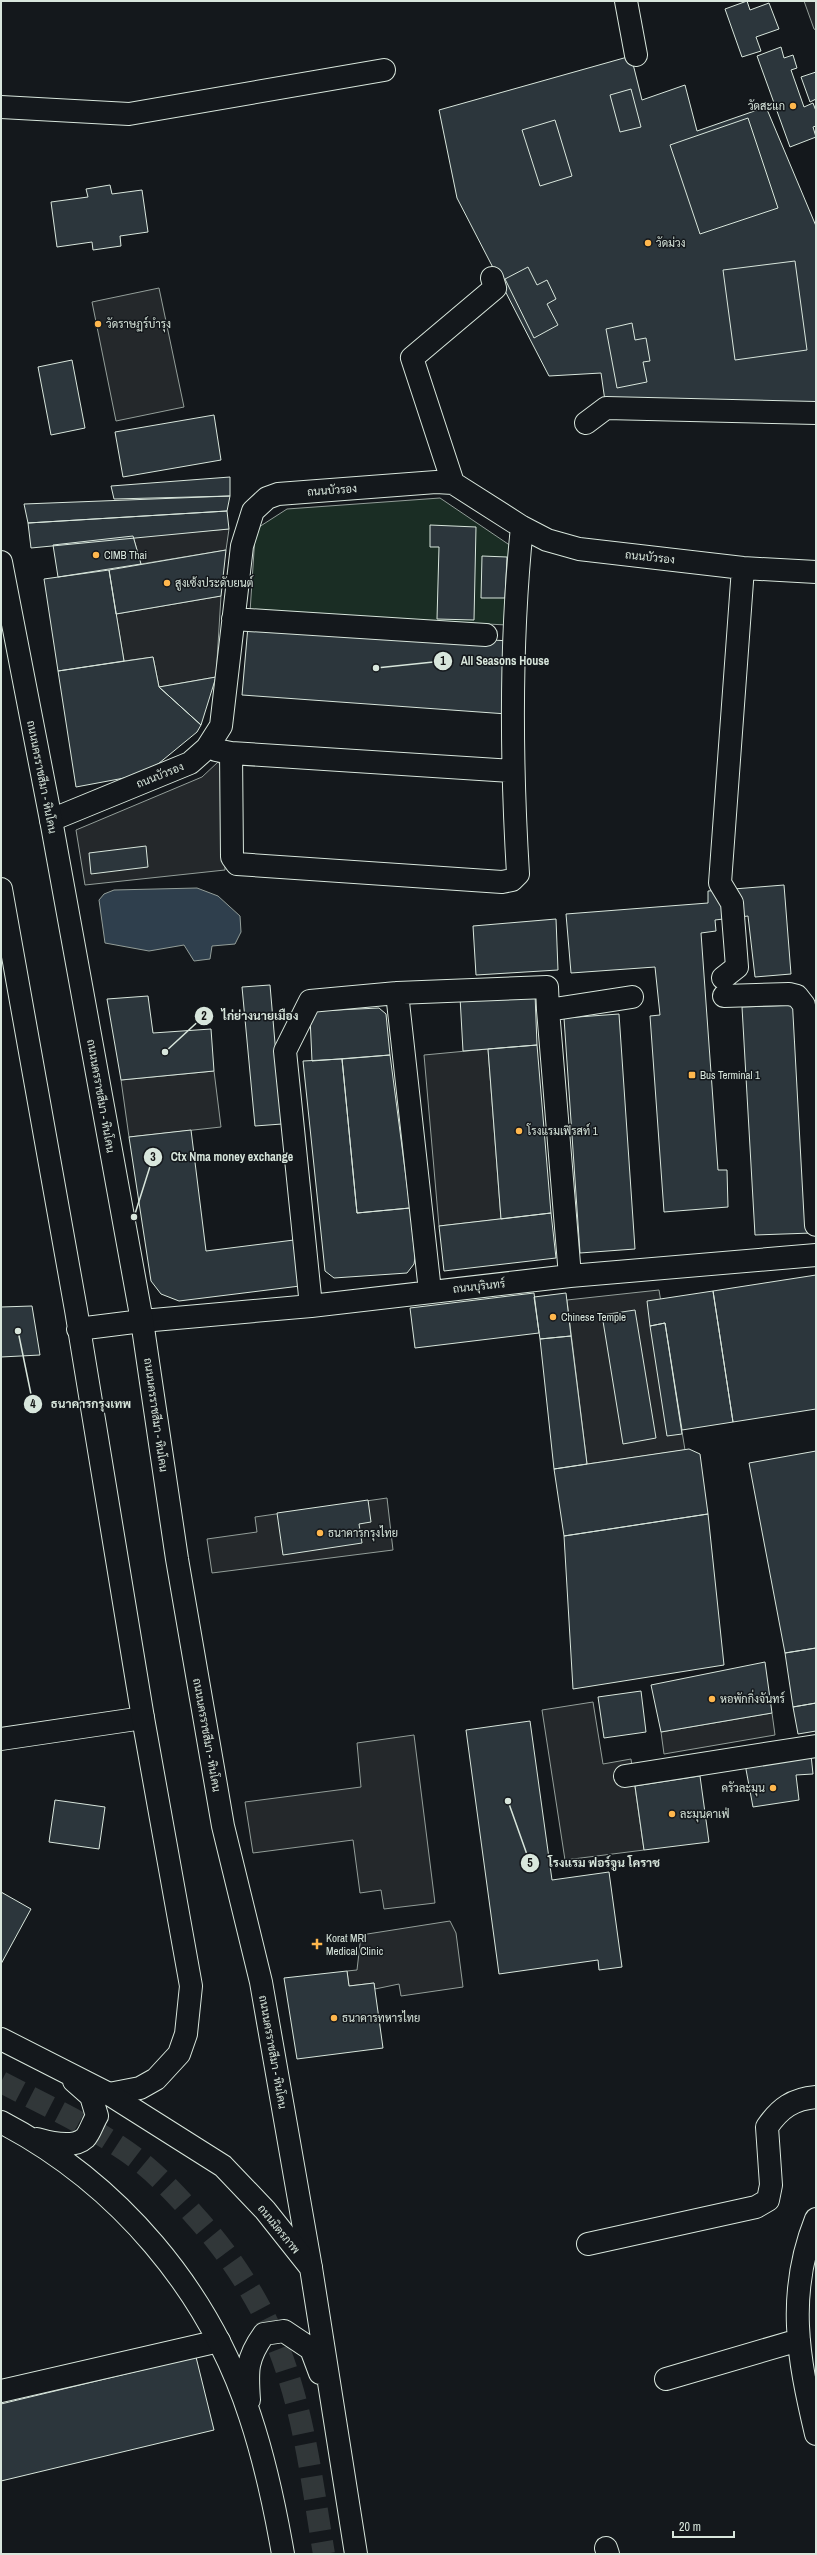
<svg xmlns="http://www.w3.org/2000/svg" width="817" height="2555" font-family="'Archivo Narrow',Sarabun,sans-serif">
	<rect width="100%" height="100%" fill="#14181c"/>
	<path fill="#1a2d24" stroke="#939e99" d="M440,498L511,546L507,625L250,612L255,536L259,527L287,509Z"/>
	<path fill="#24282b" stroke="#939e99" d="M804,1H816V30L814,29Z
		M159,288L184,407L116,421L92,302Z
		M229,529L226,550L141,564L133,536Z
		M221,596L216,677L159,687L153,657L124,661L116,614Z
		M218,762L224,769L225,870L85,885L76,830L202,777Z
		M488,1049L501,1219L439,1226L424,1055Z
		M214,1071L221,1127L129,1137L121,1080Z
		M659,1290L685,1450L587,1464L567,1300Z
		M387,1498L393,1550L212,1573L207,1539L257,1532L255,1517Z
		M593,1702L603,1764L631,1759L644,1850L565,1860L542,1710Z
		M772,1713L775,1735L664,1754L661,1732Z
		M414,1735L435,1903L384,1909L381,1890L360,1893L353,1840L253,1853L245,1802L361,1787L357,1743Z
		M450,1921L456,1933L463,1987L401,1996L399,1984L375,1989L374,1983L349,1986L347,1971L357,1970L361,1935Z"/>
	<path fill="#2f3f4d" stroke="#939e99" d="M197,888L218,896L240,916L241,932L235,944L212,946L210,959L194,961L184,945L149,951L105,943L99,900L104,894L114,890Z"/>
	<path fill="#2c363c" stroke="#d8e6dc" d="M747,1L750,10L769,3L779,29L756,37L761,51L742,57L725,9Z
		M781,47L784,58L793,55L797,68L791,70L804,107L813,103L816,111V126L813,127L816,137L790,147L757,56Z
		M631,56L642,100L685,85L697,131L766,107L816,226V406L605,401L601,373L549,376L457,198L439,110Z
		M816,72V99L810,102L801,77Z
		M631,89L641,127L620,132L610,95Z
		M748,118L778,208L700,234L670,145Z
		M555,120L572,176L540,186L522,130Z
		M110,185L112,194L142,190L148,232L120,236L121,246L93,250L92,242L57,247L51,202L88,197L86,189Z
		M795,261L807,350L735,360L723,270Z
		M528,267L537,285L547,280L556,299L547,304L558,325L534,338L505,279Z
		M632,323L635,340L646,338L650,361L643,362L647,382L617,388L606,329Z
		M72,360L85,428L51,435L38,367Z
		M214,415L221,460L123,477L115,432Z
		M230,477V496L114,499L111,486Z
		M230,496L227,511L28,523L24,504Z
		M227,511L229,529L31,548L28,523Z
		M430,525L476,527L474,620L437,619L439,547H430Z
		M133,536L141,564L58,577L53,545Z
		M226,550L221,596L116,614L109,570Z
		M482,556L507,557L505,598H481Z
		M109,570L124,661L58,671L44,579Z
		M248,626L510,641L507,714L242,695Z
		M153,657L159,687L201,725L197,732L158,764L135,776L76,787L58,671Z
		M216,677L201,725L159,687Z
		M146,846L148,867L91,874L89,853Z
		M784,885L791,974L755,977L748,916L715,920L716,931L701,933L718,1170H727L728,1207L664,1212L650,1016L660,1015L655,967L571,973L566,914L708,903V891Z
		M556,919L558,970L476,975L473,926Z
		M270,985L282,1124L255,1126L242,987Z
		M535,994L537,1045L463,1051L460,997Z
		M148,996L153,1033L211,1029L214,1071L121,1080L107,999Z
		M800,1005L812,1233L755,1235L742,1007Z
		M379,1008L386,1014L390,1055L312,1061L310,1017L316,1011Z
		M619,1014L635,1249L580,1253L564,1018Z
		M537,1045L551,1213L501,1219L488,1049Z
		M390,1055L410,1208L357,1213L342,1059Z
		M342,1059L357,1213L410,1208L415,1258L414,1264L407,1273L334,1278L325,1271L303,1061Z
		M191,1130L206,1251L294,1240L300,1286L179,1301L161,1294L151,1281L129,1137Z
		M551,1213L556,1258L444,1271L439,1226Z
		M816,1275V1409L733,1422L713,1291Z
		M713,1291L733,1422L682,1430L665,1323L650,1326L647,1301Z
		M534,1293L539,1333L415,1348L410,1308Z
		M566,1293L571,1336L540,1339L534,1297Z
		M32,1306L40,1355L1,1357V1307Z
		M635,1310L656,1438L623,1444L602,1315Z
		M665,1323L682,1434L667,1436L650,1326Z
		M571,1336L587,1464L554,1469L540,1339Z
		M689,1449L700,1454L708,1514L564,1536L554,1469Z
		M816,1451V1648L785,1653L749,1463Z
		M368,1500L371,1522L359,1524L362,1543L283,1555L277,1513Z
		M708,1514L724,1665L573,1689L564,1536Z
		M816,1648V1703L793,1707L785,1653Z
		M765,1662L772,1713L661,1732L651,1685Z
		M641,1691L646,1732L604,1738L598,1697Z
		M816,1703V1731L798,1734L793,1707Z
		M530,1721L552,1880L609,1872L622,1967L599,1970L598,1960L499,1974L466,1730Z
		M811,1755L813,1774L796,1775L799,1800L753,1807L745,1764Z
		M700,1776L709,1842L644,1850L635,1786Z
		M55,1800L105,1807L99,1849L49,1842Z
		M1,1892L31,1909L1,1964Z
		M347,1971L349,1986L374,1983L383,2048L297,2059L284,1978Z
		M196,2357L214,2430L1,2481V2404Z"/>
	<g fill="none" stroke-linecap="round" stroke-linejoin="round">
		<path stroke="#313739" stroke-width="22" stroke-dasharray="22 11" stroke-linecap="butt" d="M1,2082C43,2104 87,2124 126,2151C152,2169 174,2192 195,2216C237,2262 271,2318 289,2378C307,2435 314,2495 324,2554"/>
		<g stroke="#d8e6dc" stroke-width="24">
			<path id="minor" d="M626,1L636,55
				M1,107L129,114L384,70
				M586,423L606,408L816,413
				M453,483L412,358L495,288L492,278
				M233,619L486,635
				M216,750L231,753L512,771
				M231,753L232,857L237,864L502,882L512,880L518,874C511,759 510,642 522,527
				M51,820L190,763L207,748L221,726L242,546L253,511L267,498L278,494L436,482L453,483L522,527L547,540L579,549L743,568L816,572
				M723,978L737,967L732,903L720,883L743,568
				M397,993L430,1291
				M724,996L789,994L797,996L804,1005L816,1225
				M548,1010L570,1276
				M311,1306L285,1051L310,1001L397,993L547,987L548,1010L632,997
				M142,1321L311,1306L570,1276L816,1255
				M1,1739L143,1718
				M625,1776L816,1746
				M816,2219C786,2294 798,2358 816,2434
				M588,2244L756,2207L768,2200L771,2185L767,2127C780,2108 793,2099 816,2097
				M666,2379L799,2340
				M1,2391L219,2341
				M606,2548L608,2554"/>
		</g>
		<g stroke="#d8e6dc" stroke-width="24">
			<path id="major" d="M1,562L51,820L142,1321L177,1559L223,1826L261,1982L311,2268
				M1,889L76,1310L143,1718L191,1986L186,2034L179,2054L156,2079L140,2088L109,2094
				M78,1329L142,1321"/>
		</g>
		<g stroke="#d8e6dc" stroke-width="24">
			<path id="highway" d="M1,2039L109,2094L223,2166L265,2210L311,2268L356,2554
				M1,2122C118,2183 209,2290 250,2416C265,2461 275,2508 283,2554
				M37,2139C51,2143 73,2149 85,2138C90,2133 93,2122 97,2116L91,2096L74,2081
				M249,2400C247,2371 246,2359 264,2334L284,2331L311,2349L320,2373"/>
		</g>
		<use href="#minor" stroke="#14181c" stroke-width="22"/>
		<use href="#major" stroke="#14181c" stroke-width="22"/>
		<use href="#highway" stroke="#14181c" stroke-width="22"/>
	</g>
	<g fill="#ffb74d" stroke="#14181c" stroke-width="1.5">
		<circle cx="793" cy="106" r="4"/>
		<circle cx="648" cy="243" r="4"/>
		<circle cx="98" cy="324" r="4"/>
		<circle cx="96" cy="555" r="4"/>
		<circle cx="167" cy="583" r="4"/>
		<rect x="688" y="1071" width="8" height="8" rx="2"/>
		<circle cx="519" cy="1131" r="4"/>
		<circle cx="553" cy="1317" r="4"/>
		<circle cx="320" cy="1533" r="4"/>
		<circle cx="712" cy="1699" r="4"/>
		<circle cx="773" cy="1788" r="4"/>
		<circle cx="672" cy="1814" r="4"/>
		<path d="M315 1938h4v4h4v4h-4v4h-4v-4h-4v-4h4z"/>
		<circle cx="334" cy="2018" r="4"/>
	</g>
	<g text-anchor="middle" stroke-width="3" stroke-linejoin="round" paint-order="stroke">
		<g font-size="11" fill="#d8e6dc" stroke="#14181c" text-anchor="start">
			<text x="785" y="110" text-anchor="end">วัดสะแก</text>
			<text x="656" y="247">วัดม่วง</text>
			<text x="106" y="328">วัดราษฏร์บำรุง</text>
			<text x="104" y="559">CIMB Thai</text>
			<text x="175" y="587">สูงเซ้งประดับยนต์</text>
			<text x="700" y="1079">Bus Terminal 1</text>
			<text x="527" y="1135">โรงแรมเฟิรสท์ 1</text>
			<text x="561" y="1321">Chinese Temple</text>
			<text x="328" y="1537">ธนาคารกรุงไทย</text>
			<text x="720" y="1703">หอพักกิ่งจันทร์</text>
			<text x="765" y="1792" text-anchor="end">ครัวละมุน</text>
			<text x="680" y="1818">ละมุนคาเฟ่</text>
			<text x="326" y="1942">Korat MRI<tspan x="326" dy="13">Medical Clinic</tspan></text>
			<text x="342" y="2022">ธนาคารทหารไทย</text>
		</g>
		<g font-size="11" fill="#d8e6dc" stroke="#14181c">
			<text transform="translate(332 490) rotate(-4)" y="4">ถนนบัวรอง</text>
			<text transform="translate(650 557) rotate(6)" y="4">ถนนบัวรอง</text>
			<text transform="translate(160 775) rotate(-22)" y="4">ถนนบัวรอง</text>
			<text transform="translate(42 777) rotate(79)" y="4">ถนนนครราชสีมา - หินโคน</text>
			<text transform="translate(101 1096) rotate(80)" y="4">ถนนนครราชสีมา - หินโคน</text>
			<text transform="translate(479 1286) rotate(-6)" y="4">ถนนบุรินทร์</text>
			<text transform="translate(156 1415) rotate(82)" y="4">ถนนนครราชสีมา - หินโคน</text>
			<text transform="translate(207 1735) rotate(80)" y="4">ถนนนครราชสีมา - หินโคน</text>
			<text transform="translate(273 2052) rotate(80)" y="4">ถนนนครราชสีมา - หินโคน</text>
			<text transform="translate(279 2229) rotate(51)" y="4">ถนนมิตรภาพ</text>
		</g>
	</g>
	<path fill="none" stroke="#d8e6dc" stroke-width="1.5" d="M376 668L443 661M165 1052L204 1016M134 1217L153 1157M18 1331L33 1404M508 1801L530 1863"/>
	<g fill="#d8e6dc" stroke="#14181c" stroke-width="1.5">
		<circle cx="376" cy="668" r="4"/>
		<circle cx="165" cy="1052" r="4"/>
		<circle cx="134" cy="1217" r="4"/>
		<circle cx="18" cy="1331" r="4"/>
		<circle cx="508" cy="1801" r="4"/>
		<circle cx="443" cy="661" r="10"/>
		<circle cx="204" cy="1016" r="10"/>
		<circle cx="153" cy="1157" r="10"/>
		<circle cx="33" cy="1404" r="10"/>
		<circle cx="530" cy="1863" r="10"/>
	</g>
	<g font-size="12" text-anchor="middle" font-weight="bold" fill="#111">
		<text x="443" y="665">1</text>
		<text x="204" y="1020">2</text>
		<text x="153" y="1161">3</text>
		<text x="33" y="1408">4</text>
		<text x="530" y="1867">5</text>
	</g>
	<g font-size="12" text-anchor="middle" font-weight="bold" fill="#d8e6dc" stroke="#14181c" stroke-width="3" stroke-linejoin="round" paint-order="stroke">
		<text x="505" y="665">All Seasons House</text>
		<text x="260" y="1020">ไก่ย่างนายเมือง</text>
		<text x="232" y="1161">Ctx Nma money exchange</text>
		<text x="91" y="1408">ธนาคารกรุงเทพ</text>
		<text x="604" y="1867">โรงแรม ฟอร์จูน โคราช</text>
	</g>
	<rect width="817" height="2555" fill="none" stroke="#d8e6dc" stroke-width="4"/>
	<path d="M673 2531v6h61v-6" fill="none" stroke="#d8e6dc" stroke-width="2"/>
	<text x="679" y="2531" font-size="12" fill="#d8e6dc" stroke="#14181c" stroke-width="3" paint-order="stroke">20 m</text>
</svg>
